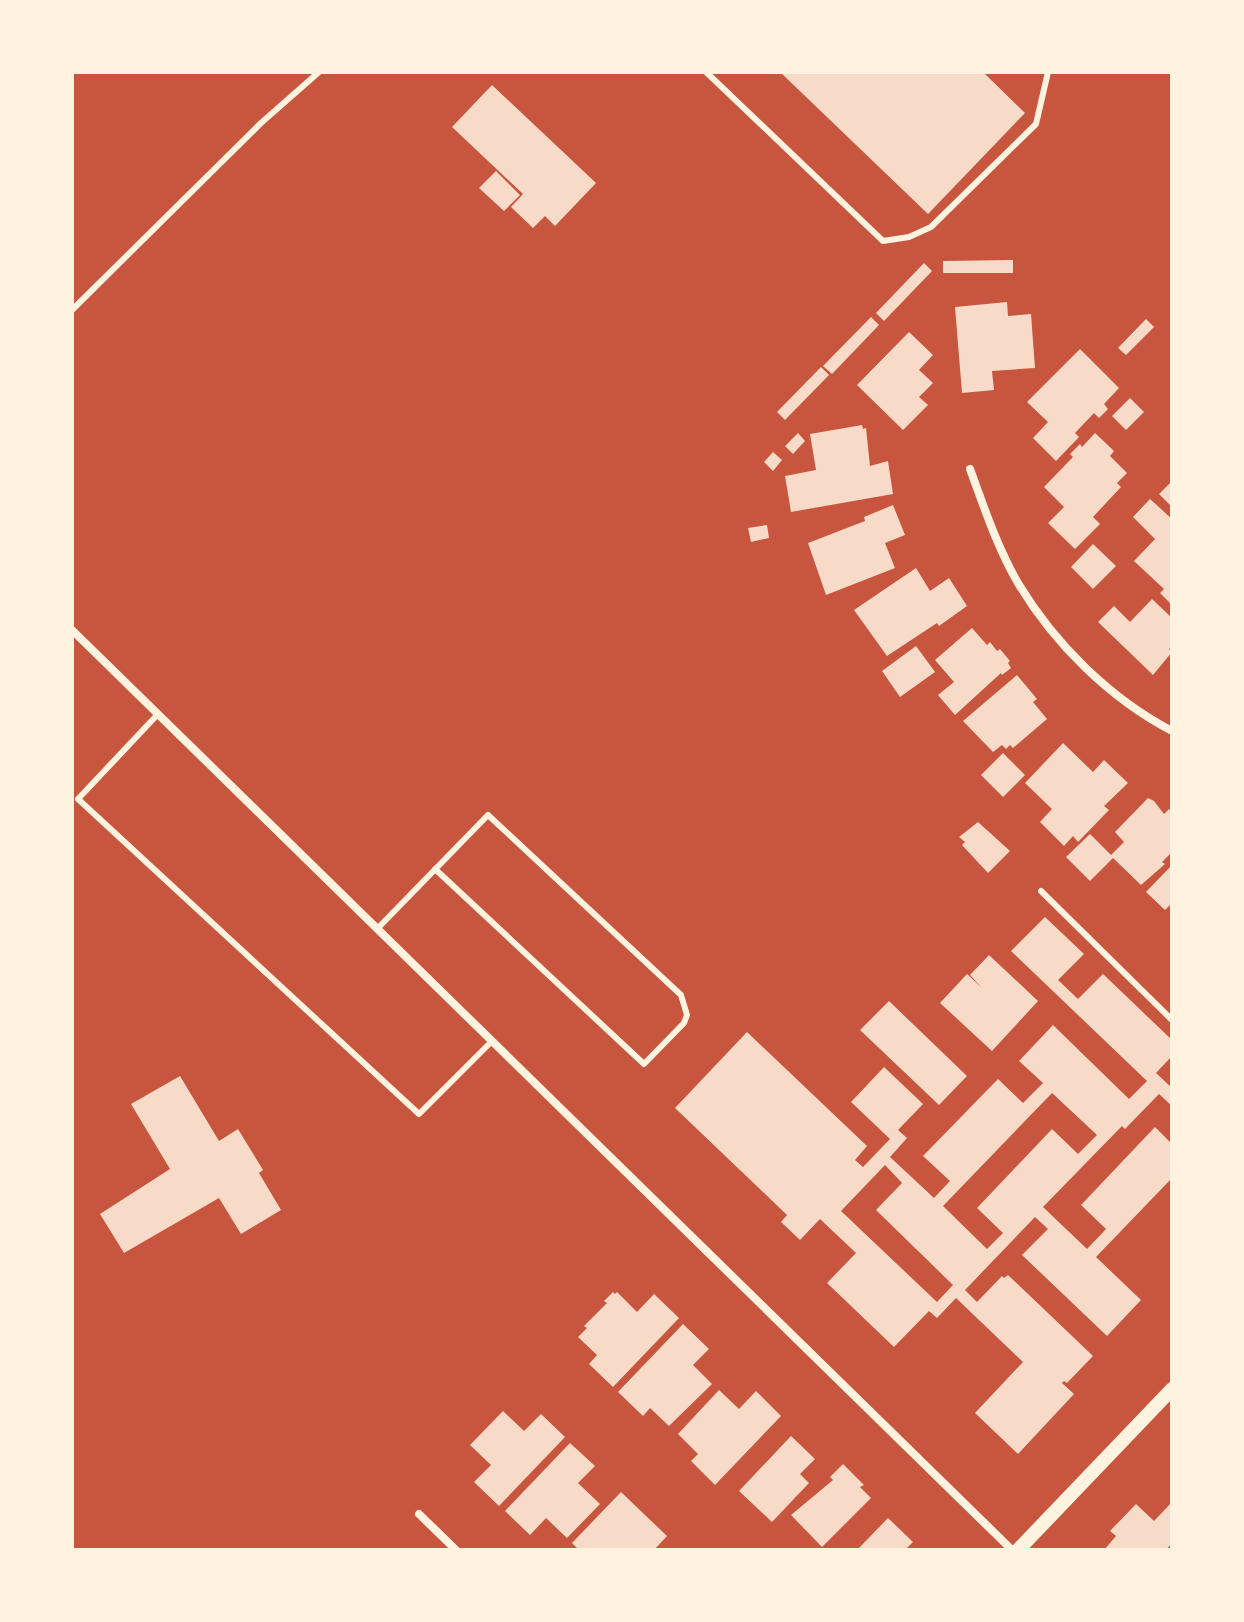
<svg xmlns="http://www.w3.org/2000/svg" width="1244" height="1622" font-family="Merriweather,serif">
	<rect width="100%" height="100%" fill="#c8553d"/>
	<path fill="#f7dbc8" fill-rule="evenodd" d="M780,72H983L1025,113L928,214Z
		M492,85L596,183L555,226L545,216L533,228L511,207L523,194L452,127Z
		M496,171L520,195L504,211L479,188Z
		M1013,260V273H943V261Z
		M924,263L932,271L884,321L876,313Z
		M1007,302L1008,316L1031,314L1035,368L992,371L994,390L962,393L955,307Z
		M871,317L879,325L832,374L823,366Z
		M1146,319L1154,327L1126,355L1118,348Z
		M909,332L933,355L919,370L933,383L919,397L928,405L903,430L857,385Z
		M1080,349L1119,388L1104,404L1108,409L1099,418L1094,413L1075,433L1079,437L1056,461L1033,438L1048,422L1027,402Z
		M821,367L829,375L785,420L777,412Z
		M1130,398L1144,412L1126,430L1112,416Z
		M862,425L863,429L866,428L870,466L888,461L893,494L791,512L785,476L816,470L810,434Z
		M798,433L805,441L793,454L785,446Z
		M1095,433L1114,451L1110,456L1127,473L1117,483L1121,487L1093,517L1100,524L1075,549L1048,523L1064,507L1044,487L1073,457L1070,454L1080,444L1082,447Z
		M773,452L782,460L773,471L764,462Z
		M1172,481V507L1159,494Z
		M1150,499L1172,519V605L1160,593L1164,589L1134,561L1155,539L1133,517Z
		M893,505L905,535L885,543L895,568L826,595L808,543L865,521L864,517Z
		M767,525L769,538L751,542L748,528Z
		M1093,544L1116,566L1093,589L1071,567Z
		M916,568L930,591L949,578L967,606L939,626L937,623L887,656L854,610Z
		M1152,599L1172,618V645L1169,649L1172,652L1153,675L1098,622L1114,606L1130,622Z
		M972,628L987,645L990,642L997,651L1000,649L1010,661L1008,663L1011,668L1002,675L1001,673L955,715L938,695L954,682L935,660Z
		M916,646L935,672L900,697L882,671Z
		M1017,675L1037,699L1033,702L1047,719L1013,748L1010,745L1006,749L1002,745L993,752L963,721Z
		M1063,743L1093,772L1104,760L1128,783L1104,806L1109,810L1078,842L1073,836L1064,846L1040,822L1052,809L1025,783Z
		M1003,753L1025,775L1003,797L981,775Z
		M1148,798L1154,801L1164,814L1169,809L1172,812V852L1162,862L1165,864L1141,885L1113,858L1090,881L1066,857L1090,834L1111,855L1124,842L1115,832Z
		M978,822L1010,851L988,873L962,845L965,842L959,837Z
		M1172,865V903L1165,910L1146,892Z
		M1045,917L1084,954L1058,980L1078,999L1103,974L1172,1040V1056L1156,1073L1172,1088V1106L1159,1094L1125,1129L1122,1126L1043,1207L1087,1249L1106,1229L1081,1205L1155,1127L1172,1144V1178L1096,1257L1141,1300L1107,1336L1022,1255L1048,1229L1035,1217L965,1290L977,1302L1002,1276L1004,1278L1008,1275L1093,1356L1067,1383L1064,1381L1062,1383L1074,1394L1018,1454L975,1413L1023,1362L956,1298L937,1318L929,1311L894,1347L827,1283L856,1253L820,1219L800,1240L781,1222L787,1215L675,1108L747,1032L867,1146L855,1160L863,1167L890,1139L851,1102L884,1067L923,1104L898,1130L907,1138L890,1157L934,1198L950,1181L923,1156L998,1079L1023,1103L1043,1083L1019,1061L1053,1025L1129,1099L1147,1081L1011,951ZM1052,1093L1097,1135L1078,1154L1052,1129L977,1208L1003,1233L987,1249L943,1206ZM885,1165L902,1183L876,1210L953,1285L937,1302L841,1211Z
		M989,955L1038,1001L992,1051L940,1003L967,974L982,988L970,975Z
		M889,1001L967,1076L939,1105L860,1030Z
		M180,1076L219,1141L238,1129L263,1170L259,1173L281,1210L241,1234L219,1198L124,1253L100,1214L170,1169L131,1104Z
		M613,1292L615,1294L617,1292L637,1312L654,1294L679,1318L613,1387L589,1364L597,1355L578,1337L587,1328L584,1326L607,1303L604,1301Z
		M683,1324L709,1349L693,1365L712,1384L669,1426L650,1408L643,1416L618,1392Z
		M719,1390L739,1409L756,1391L781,1416L715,1485L691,1461L698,1454L678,1434Z
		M503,1411L524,1431L541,1414L565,1437L499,1506L474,1482L491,1465L470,1445Z
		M791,1436L815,1459L800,1474L809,1483L772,1522L739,1491Z
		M570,1443L595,1466L578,1483L600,1504L567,1538L546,1518L530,1535L505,1511Z
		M843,1464L864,1485L860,1487L871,1498L822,1547L791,1515L833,1480L830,1477Z
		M621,1492L667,1536L654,1550H579L572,1543Z
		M1172,1502V1543L1166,1550H1104L1116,1536L1110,1531L1136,1504L1154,1521Z
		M888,1518L913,1542L905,1550H857Z"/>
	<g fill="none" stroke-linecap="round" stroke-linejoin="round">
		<path stroke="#fff3e0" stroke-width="6" d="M706,72L883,241L909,237L931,227L1036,124L1048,72
			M72,310L261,123L319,72
			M158,714L78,799L419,1114L492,1041
			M1041,891L1172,1020
			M377,929L488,815L681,995L687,1015L684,1023L644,1064L435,869"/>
		<path stroke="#fff3e0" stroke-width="8" d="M970,469C984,507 997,547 1018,583C1054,643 1109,698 1172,731
			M72,630L1012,1550
			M419,1514L456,1550"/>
		<path stroke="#fff3e0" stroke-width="14" d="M1018,1550L1172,1389"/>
	</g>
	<rect width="1244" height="1622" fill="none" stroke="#fff3e0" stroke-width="148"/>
</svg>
